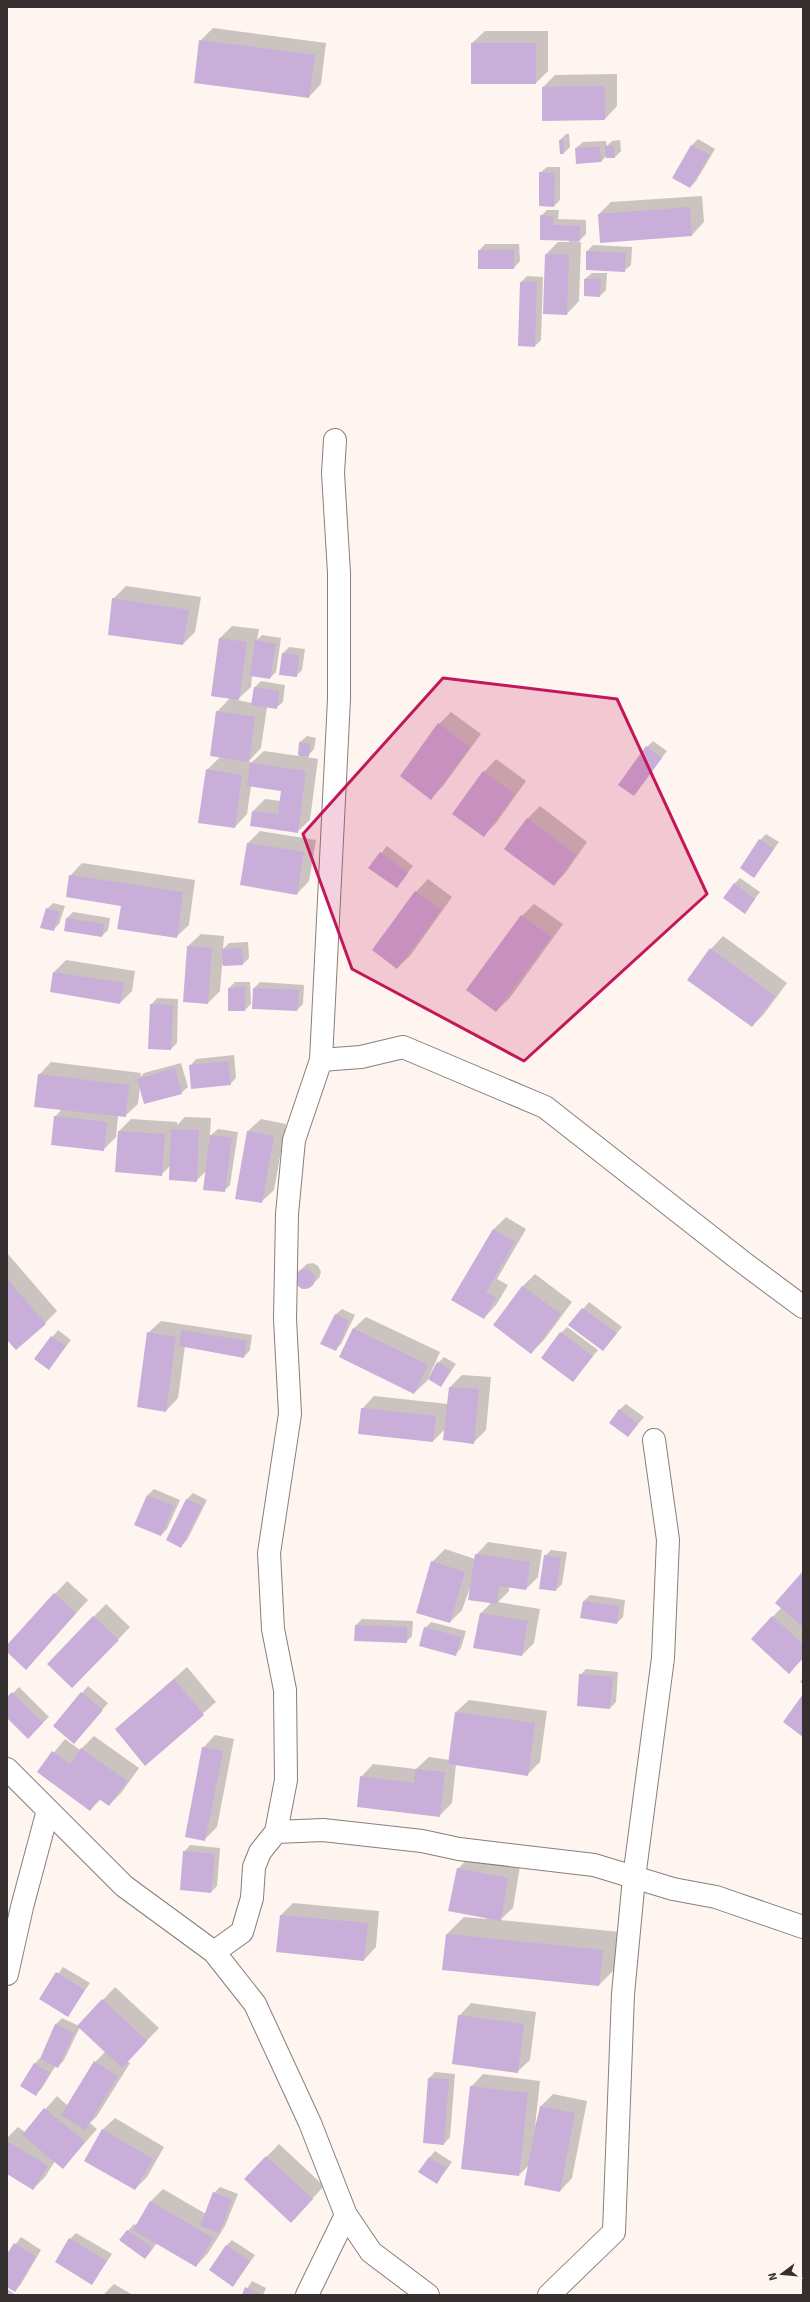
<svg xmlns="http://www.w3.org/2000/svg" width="810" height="2302" font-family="Signika,sans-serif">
	<rect width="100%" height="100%" fill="#fef4f0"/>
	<path fill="#0003" d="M213,28L326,43L321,84L309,97L200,41Z
		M485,31H548V71L536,83L472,43Z
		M617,74V106L605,119L543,120V87L555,75Z
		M566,134H569L570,147L564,153H561L560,140Z
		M698,139L715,149L696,181L690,187L674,177L692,145Z
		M620,140L621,151L615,157L607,155L601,162L576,148L583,142L606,141L607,146L612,141Z
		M547,167H560V200L554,206L540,173Z
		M702,196L704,222L692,235L599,214L611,202Z
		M547,210H559L558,219L586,220V234L578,242H581L579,301L567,314L544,313L546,254L558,242H570L541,216Z
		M485,244H519L520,261L514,268L479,251Z
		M593,245L632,247L631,265L624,271L587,251Z
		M592,273H607L606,290L600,296L585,295V279Z
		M527,276L543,277L541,340L535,346L521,282Z
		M126,586L201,597L195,632L183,644L113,599Z
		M232,626L259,629L257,640L262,635L281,638L276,672L270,678L252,675L251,687L237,700L252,703L254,688L261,681L285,685L283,702L276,708L267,707L261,748L248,762H252L264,751L299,756L300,742L307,736L316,738L314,749L307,757L318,759L310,820L297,832L253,811L265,799L281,801L282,790L251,786L247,814L235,827L207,770L220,757L217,712L230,698L212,696L220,638Z
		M289,647L305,649L302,670L296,676L280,674L283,653Z
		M451,712L481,734L443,786L431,798L439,724Z
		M653,741L667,751L633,795L647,747Z
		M496,759L526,781L496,823L483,836L454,814L484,772Z
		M540,806L587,842L566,872L554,885L527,819Z
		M260,831L316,840L309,881L297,894L248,843Z
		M766,834L779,842L754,876L760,840Z
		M387,846L413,866L396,887L370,867Z
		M82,863L195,880L189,925L176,937L70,876Z
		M740,878L760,892L745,912L734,884Z
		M428,879L452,897L410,956L397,968L416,892Z
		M53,903L65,906L59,924L53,930L47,909Z
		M534,904L563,924L509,999L496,1011L522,916Z
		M73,912L110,918L108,930L102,936L65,931L67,918Z
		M201,934L224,936L223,949L229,943L248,942L249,958L243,964L222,965L220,991L208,1003L188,946Z
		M723,936L787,983L764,1014L752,1026L689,980L711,949Z
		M66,960L135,971L132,991L120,1003L54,972Z
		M235,982H250L251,1004L245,1010L229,988Z
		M260,982L304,985L303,1004L297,1010L254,988Z
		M157,998L178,999L177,1043L171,1049L151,1005Z
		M234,1055L236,1078L230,1084L190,1066L196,1059Z
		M51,1062L141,1073L140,1077L144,1073L181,1063L188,1087L181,1093L140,1085L138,1104L125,1116H118L116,1137L103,1150L55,1117L62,1109L39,1075Z
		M185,1117L211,1118L210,1136L218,1129L238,1132L230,1185L224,1191L206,1171L196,1181L171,1165L161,1175L116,1171L119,1131L131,1119L177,1122V1125Z
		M261,1119L286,1124L274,1190L261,1202L236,1198L248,1131Z
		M506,1217L526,1229L497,1279L508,1285L496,1305L484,1318L452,1300L494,1229Z
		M7,1253L57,1311L45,1323L7,1339Z
		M313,1263L318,1266L321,1272L319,1278L308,1288L302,1289L297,1285L296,1274L307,1264Z
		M535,1274L572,1302L544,1340L531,1353L494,1325L523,1286Z
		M589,1302L622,1327L603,1350L570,1325Z
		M342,1309L355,1315L341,1344L335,1350V1315Z
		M366,1317L440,1352L427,1381L414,1393L353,1329Z
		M161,1321L252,1335L250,1350L244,1357L185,1346L178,1398L166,1411L148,1333Z
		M567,1327L598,1350L573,1381L561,1333Z
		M58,1330L71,1340L49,1368L35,1359Z
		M444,1357L456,1364L441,1386L438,1363Z
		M462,1375L491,1377L486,1430L473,1443L446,1428L433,1441L362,1409L374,1396L448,1404L450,1387Z
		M626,1404L644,1417L628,1436L619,1410Z
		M154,1489L180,1500L167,1529L161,1535L148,1495Z
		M193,1493L207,1500L187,1540L181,1546L168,1539L187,1499Z
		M488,1542L542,1550L538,1577L526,1589L509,1587V1591L498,1602L540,1609L534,1643L522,1655L481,1613L491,1603L472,1582L462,1610L450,1622L432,1562L445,1549L475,1559L476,1555Z
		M551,1550L567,1552L562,1584L556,1590L545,1556Z
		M803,1572V1658L789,1672L752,1639L782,1607Z
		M67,1581L88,1600L38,1656L7,1651V1646Z
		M590,1595L625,1600L623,1617L617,1623L584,1601Z
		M106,1604L130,1627L84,1675L48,1664Z
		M362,1619L413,1621L412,1636L406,1642L356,1625Z
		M431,1622L466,1631L461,1648L455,1655L425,1628Z
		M187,1667L216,1702L145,1764L116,1730Z
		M586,1669L618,1672L616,1702L610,1708L580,1675Z
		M803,1677V1684L800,1682Z
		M88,1686L108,1703L80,1736L54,1725Z
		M19,1687L49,1717L28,1737L7,1716V1699Z
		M469,1700L547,1711L540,1762L527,1775L456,1764L452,1803L440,1815L361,1777L373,1764L416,1769L429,1757L450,1760L456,1712Z
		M215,1735L234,1739L217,1827L204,1840L203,1748Z
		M94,1736L139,1768L121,1793L109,1805L101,1799L90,1810L38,1772L65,1739L80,1750Z
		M190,1845L220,1848L217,1886L211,1892L184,1852Z
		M470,1856L520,1866L513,1908L500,1920L620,1932L617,1967L599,1985L447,1934L464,1917L487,1919L458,1869Z
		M293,1903L379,1911L376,1947L364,1960L281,1915Z
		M63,1967L90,1983L67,2016L41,1999Z
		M115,1987L159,2028L127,2061L130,2063L97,2116L90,2123L97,2129L63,2168L55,2161L45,2177L33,2189L7,2173V2138L18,2127L25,2132L57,2096L68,2106L95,2062L106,2051L80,2027L64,2060L58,2067L56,2065L42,2088L36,2094L21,2086L35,2063L41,2057L56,2024L62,2018L79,2026Z
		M471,2003L536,2012L530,2060L517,2072L459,2016Z
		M435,2072L455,2074L450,2137L444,2144L429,2078Z
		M483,2074L540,2081L535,2126L541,2106L553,2094L587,2101L572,2178L560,2191L529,2165L519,2175L471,2087Z
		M115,2118L164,2147L147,2177L135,2189L102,2130Z
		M279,2144L324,2186L291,2222L245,2179Z
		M435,2151L452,2162L437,2183L429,2158Z
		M220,2187L238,2194L225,2226L208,2253L196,2266L157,2243L145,2258L120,2240L134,2224L137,2226L151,2201L163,2189L206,2214L214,2193Z
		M76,2233L112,2254L92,2283L70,2239Z
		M21,2237L41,2250L21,2284L15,2291L7,2286V2256Z
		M232,2240L255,2255L233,2286L226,2246Z
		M252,2281L266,2288L263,2295H243Z
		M114,2284L133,2295H103Z
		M7,2289L16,2295H7Z"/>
	<path fill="#c8aed9" d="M199,40L315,55L309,98L194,83Z
		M471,43H536V84H471Z
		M605,86V120L542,121V87Z
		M563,139L564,154H560L559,140Z
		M691,145L710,155L690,188L672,178Z
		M605,146H614L615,158H606Z
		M600,147L601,162L576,164L575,148Z
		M539,172L555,173L554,207L539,206Z
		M690,207L692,236L600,243L598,214Z
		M540,215L553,216V225L580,226V241L540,240Z
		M478,250H514V269H478Z
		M586,251L626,253L625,272L586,270Z
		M545,254H569L567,315L543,314Z
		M584,279H601L600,297L584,296Z
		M520,282H537L535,347L518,346Z
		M112,598L189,610L183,645L108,635Z
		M219,638L247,642L239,700L211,696Z
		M255,640L276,644L270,679L250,676Z
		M282,653L299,655L297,677L279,675Z
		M254,687L279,691L277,709L251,705Z
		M216,711L255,717L249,762L210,756Z
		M438,723L470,747L431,800L400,776Z
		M299,742L310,744L309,757L298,755Z
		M646,746L662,758L634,796L618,785Z
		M250,763L306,771L298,833L250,826L252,811L278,814L281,791L247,786Z
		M206,769L242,775L235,828L198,823Z
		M483,771L515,794L484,837L452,814Z
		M527,818L576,855L554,886L504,849Z
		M759,839L774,849L754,878L740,868Z
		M247,843L304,852L297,895L240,885Z
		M380,852L408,873L397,888L368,868Z
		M69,875L183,892L177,938L117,929L121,906L66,897Z
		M734,883L755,899L745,914L723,898Z
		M415,891L441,910L397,969L372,950Z
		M46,908L59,912L54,931L40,928Z
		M521,915L551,937L496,1012L466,990Z
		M66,918L104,924L102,937L64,931Z
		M187,946L212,948L208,1004L183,1002Z
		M242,948L243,965L223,966L222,949Z
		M710,948L775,996L752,1027L687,980Z
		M53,972L124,983L120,1004L50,992Z
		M245,987V1011H228V988Z
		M253,988L299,990L297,1011L252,1009Z
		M150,1004L173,1005L171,1050L148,1049Z
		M228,1061L231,1085L191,1089L189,1065Z
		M175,1068L182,1094L144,1104L137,1079Z
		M38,1074L129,1085L126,1117L34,1107Z
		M54,1116L107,1122L104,1151L51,1145Z
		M171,1129L199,1130L197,1182L169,1180Z
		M118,1131L165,1134L162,1176L115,1172Z
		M247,1131L274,1136L262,1203L235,1199Z
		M210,1135L232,1138L225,1192L203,1190Z
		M493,1229L515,1242L486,1292L496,1298L484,1319L451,1300Z
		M295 1279a10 10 0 1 1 20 0a10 10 0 1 1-20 0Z
		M7,1279L46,1324L16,1350L7,1340Z
		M522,1286L561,1314L531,1354L493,1325Z
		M582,1308L617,1333L603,1351L568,1325Z
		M335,1314L349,1321L336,1351L320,1344Z
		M353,1328L428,1365L414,1394L339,1357Z
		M181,1330L247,1341L244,1358L179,1346Z
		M147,1332L176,1337L166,1412L137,1407Z
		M560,1332L593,1356L573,1382L541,1358Z
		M51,1336L66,1346L49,1370L34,1359Z
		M437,1362L451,1370L441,1387L428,1379Z
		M449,1387L479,1389L474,1444L443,1440Z
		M361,1408L436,1416L433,1442L358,1434Z
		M619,1409L638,1424L628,1437L609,1423Z
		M147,1495L174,1506L161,1536L134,1525Z
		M186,1499L202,1506L181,1548L166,1540Z
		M475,1554L530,1562L526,1590L499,1586L497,1604L468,1600Z
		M544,1555L561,1558L556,1591L539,1589Z
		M431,1561L465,1572L450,1623L416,1613Z
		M803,1571V1627L775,1603Z
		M54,1593L76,1613L26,1670L7,1652V1645Z
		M583,1601L619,1606L617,1624L580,1618Z
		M480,1613L528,1621L522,1656L473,1648Z
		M93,1616L119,1640L72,1688L47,1664Z
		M772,1616L803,1644V1658L789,1674L751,1639Z
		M355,1625L407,1627V1643L354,1641Z
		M424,1627L461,1637L456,1656L419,1646Z
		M579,1674L613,1677L610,1709L577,1706Z
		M174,1679L204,1715L145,1766L115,1729Z
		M12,1692L43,1723L28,1739L7,1718V1697Z
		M81,1692L103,1710L74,1744L53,1726Z
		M803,1694V1737L783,1722Z
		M455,1712L535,1723L528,1776L448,1764Z
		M202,1747L223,1751L205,1841L185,1837Z
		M81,1748L127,1781L109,1806L99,1799L90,1811L37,1772L52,1751L70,1764Z
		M415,1769L445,1772L440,1817L357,1807L360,1776L414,1783Z
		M183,1851L215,1854L211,1893L180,1890Z
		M457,1868L508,1878L501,1921L448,1911Z
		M280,1915L368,1923L364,1961L276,1952Z
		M446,1934L603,1950L599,1986L442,1970Z
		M56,1972L85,1990L68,2017L39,1999Z
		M102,1999L147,2041L122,2068L77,2026Z
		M458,2015L524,2024L518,2073L452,2064Z
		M55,2024L74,2033L58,2068L40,2059Z
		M94,2061L118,2076L85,2130L61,2115Z
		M34,2063L50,2073L36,2096L20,2086Z
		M428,2078L449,2079L444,2145L423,2143Z
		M470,2086L528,2093L519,2176L461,2169Z
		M540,2106L575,2113L560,2192L524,2185Z
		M44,2108L85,2142L63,2169L22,2135Z
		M102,2129L153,2159L135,2190L84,2161Z
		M7,2141L48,2166L33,2190L7,2174Z
		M266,2156L313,2199L291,2223L244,2179Z
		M429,2157L446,2168L437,2184L418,2172Z
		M213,2192L232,2200L219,2233L200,2226Z
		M150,2201L213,2238L196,2267L133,2230Z
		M127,2230L153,2248L145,2259L119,2240Z
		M69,2238L107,2261L92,2285L55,2262Z
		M14,2243L36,2256L15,2292L7,2287V2254Z
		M226,2245L250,2261L233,2287L209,2270Z
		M245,2287L263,2295H242Z"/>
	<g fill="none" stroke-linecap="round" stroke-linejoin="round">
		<g stroke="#897e7a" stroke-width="24">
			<path id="minor" d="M321,1060L361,1057L403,1047L545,1107L740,1260L803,1307
				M7,1769L124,1886L214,1952L255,2004L310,2123L346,2215L371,2252L428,2295
				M276,1832L323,1830L422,1841L459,1849L594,1865L673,1889L716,1897L803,1927
				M214,1952L242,1932L252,1898L254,1867L260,1852L276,1832L286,1780L285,1690L273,1629L269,1553L290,1414L285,1319L287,1214L294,1140L321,1060L339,699V573L333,473L335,440
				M7,1974L22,1907L48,1810
				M307,2295L346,2215
				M549,2295L614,2232L623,1994L634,1878L663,1658L668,1540L654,1440"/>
		</g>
		<use href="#minor" stroke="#fff" stroke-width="22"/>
	</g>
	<path fill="#c2185b" fill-opacity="0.2" stroke="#c2185b" stroke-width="3" stroke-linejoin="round" d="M443,678L617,699L707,894L524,1061L352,969L303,834Z"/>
	<rect width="810" height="2302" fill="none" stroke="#35302f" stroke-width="16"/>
	<g transform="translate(782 2274) rotate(254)" stroke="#fef4f0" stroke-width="3" paint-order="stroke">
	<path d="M0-3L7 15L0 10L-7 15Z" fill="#35302f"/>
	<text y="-6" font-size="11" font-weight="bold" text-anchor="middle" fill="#35302f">N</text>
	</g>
</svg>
